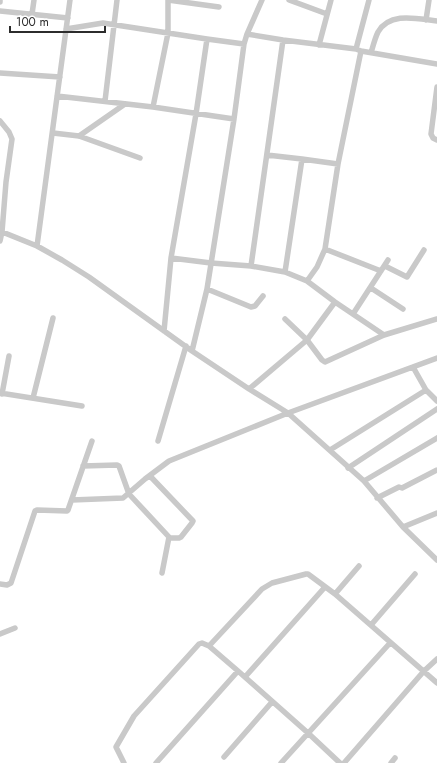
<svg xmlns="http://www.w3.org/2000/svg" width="437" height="763" font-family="Jost,sans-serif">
	<rect width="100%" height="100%" fill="#fff"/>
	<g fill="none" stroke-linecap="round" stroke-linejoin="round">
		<path stroke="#c9c9c9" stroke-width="5.5" d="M289,0L327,14
			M0,2V0
			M0,11L68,18
			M32,14L34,0
			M426,20L429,0
			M66,29L103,23L207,39L244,44
			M247,34L283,40L356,49L361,51L437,64
			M319,45L331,0
			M356,49L369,0
			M371,53C373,46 375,38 378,32C390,11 418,19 437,21
			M0,73L60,77
			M437,87L431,134L433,138L437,140
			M57,96L153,107L234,119
			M105,101L117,0
			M153,107L168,33V0L219,7
			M0,121L9,132L12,139L6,182L2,232L0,241
			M53,133L79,136L140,158
			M79,136L125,104
			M267,155L302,159L285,272
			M302,159L338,164
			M0,231L37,246L62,260L89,277L192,351L249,389L288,413L364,481L403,527L437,560
			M37,246L70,0
			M325,249L381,271
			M171,258L211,263L251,266L285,272L307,281L335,302L384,335
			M251,266L283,40
			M385,266L407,277L424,250
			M307,281L317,267L325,249L338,164L361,51
			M371,288L403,309
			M207,289L251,307L255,306L263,296
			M353,314L388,260
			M285,319L307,340L322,360L325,362L384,335L437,319
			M164,331L171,258L196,114L207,39
			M192,351L207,289L234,119L244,44L247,34L262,0
			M413,367L426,390L437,401
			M249,389L307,340L335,302
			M0,393L82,406
			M2,394L9,356
			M33,398L53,318
			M158,441L186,346
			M330,450L426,390
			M83,466L117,465L119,466L129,494L169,537L162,573
			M348,468L437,409
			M150,476L193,521L192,523L181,537L179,538H169
			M364,481L437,438
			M377,498L399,487L402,488L437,470
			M72,500L123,498L145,479L169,461L288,413L437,358
			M403,527L437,513
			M0,584L7,585L11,583L35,511L37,510L67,511L68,510L92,441
			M335,594L359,566
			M371,625L415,574
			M0,634L15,628
			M209,646L262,589L272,583L306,574H308L335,594L437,683
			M245,677L325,587
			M224,757L272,702
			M124,763L116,747L134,716L199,644L202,643L209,646L238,671L308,733L340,763
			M156,763L238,671
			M281,763L390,643
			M344,763L424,671L437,659
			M391,763L395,758"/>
	</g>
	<path d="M10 26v6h95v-6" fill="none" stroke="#2c2c2c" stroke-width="2"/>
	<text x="16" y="26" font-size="12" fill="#2c2c2c" stroke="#ffffff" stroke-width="3" paint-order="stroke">100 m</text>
</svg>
